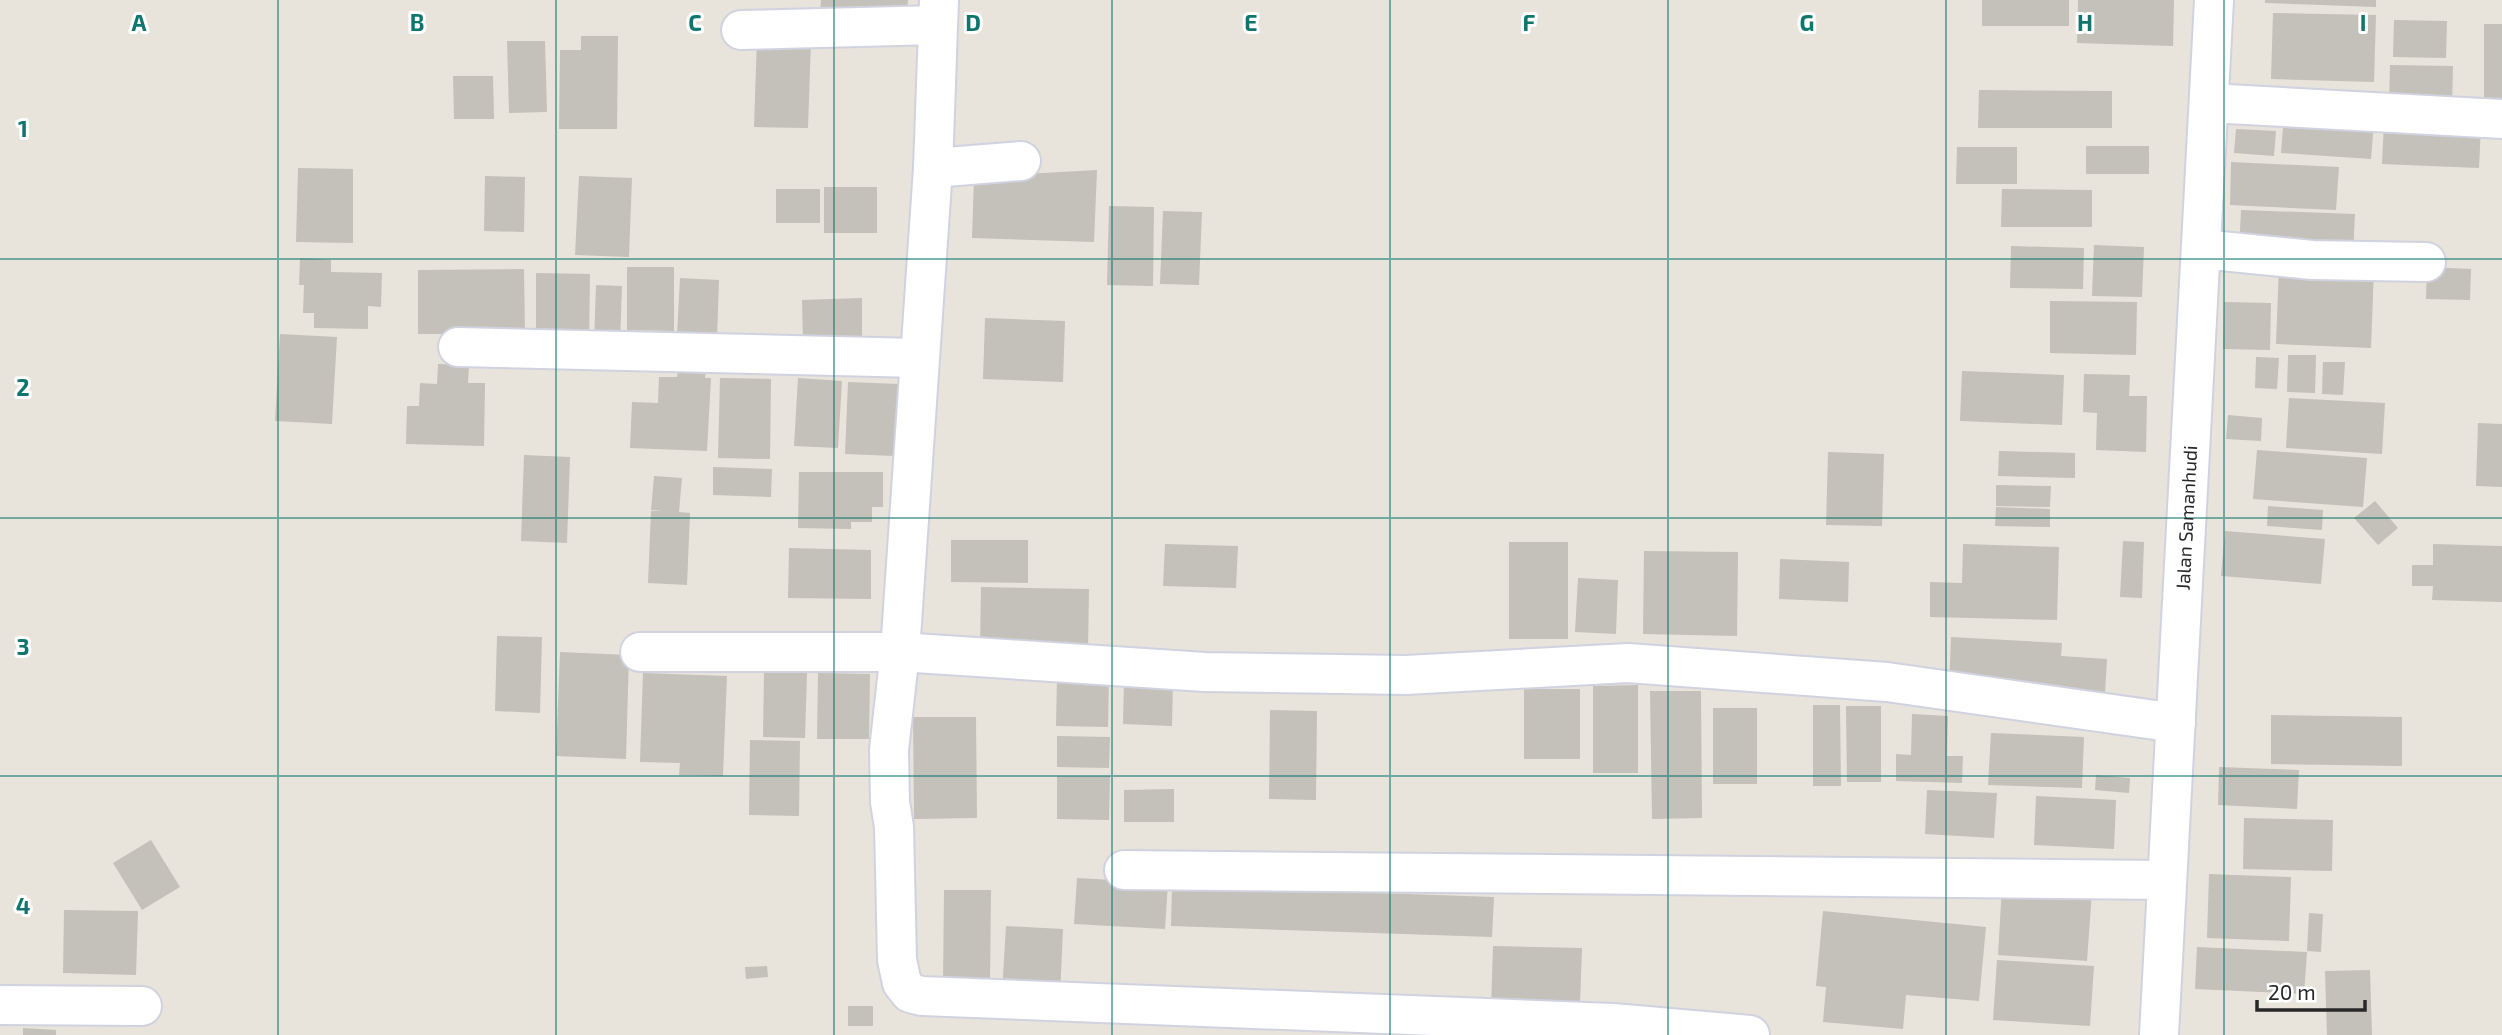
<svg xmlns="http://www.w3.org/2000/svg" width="2502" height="1035" font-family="'Exo 2',sans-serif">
	<rect width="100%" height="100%" fill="#e8e4db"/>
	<path fill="#c4c0ba" d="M821,0H908L907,16L820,13Z
		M1982,0H2069V26H1982Z
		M2078,0H2174L2173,46L2077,43Z
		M2265,0H2376V7L2265,3Z
		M2273,13L2376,15L2374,82L2271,79Z
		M2394,20L2447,21L2446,58L2393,57Z
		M2484,24H2502V105H2484Z
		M581,36H618L617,129H559L560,50H581Z
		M757,38L811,40L808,128L754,127Z
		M507,41H545L547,112L509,113Z
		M2390,65L2453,66L2452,106L2389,105Z
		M453,76H493L494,119H454Z
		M1979,90L2112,91V128H1978Z
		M2284,115L2374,122L2371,159L2281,153Z
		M2384,122L2481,127L2479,168L2382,164Z
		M2236,129L2276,131L2274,156L2234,153Z
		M2086,146H2149V174H2086Z
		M1957,147H2017V184H1956Z
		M2231,162L2339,167L2336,210L2230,205Z
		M298,168L353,169V243L296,242Z
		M1097,170L1094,242L972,238L974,177Z
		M485,176L525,177L524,232L484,231Z
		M579,176L632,178L629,257L575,255Z
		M824,187H877V233H824Z
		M776,189H820V223H776Z
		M2002,189L2092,190V227H2001Z
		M1109,206L1154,207L1153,286L1107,285Z
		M2241,210L2355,214L2353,254L2239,250Z
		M1163,211L1202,212L1199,285L1160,284Z
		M2094,245L2144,247L2142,297L2092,296Z
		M2011,246L2084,248L2083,289L2010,288Z
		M300,258L331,260V272L382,273L381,307L368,306V329L314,328V313H303L304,285H299Z
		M2279,266L2374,269L2371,348L2276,344Z
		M627,267H674V331L627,330Z
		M2427,267L2471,269L2470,300L2426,299Z
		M524,269L525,334H418V270Z
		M536,273L590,274L589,345L536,344Z
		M680,278L719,280L717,338L677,336Z
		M596,285L622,286L620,344L594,343Z
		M862,298V340L803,341L802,300Z
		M2050,301L2137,302L2136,355L2050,353Z
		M2224,302L2271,303L2270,350L2223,349Z
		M985,318L1065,321L1063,382L983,379Z
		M280,334L337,337L332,424L275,421Z
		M2288,355H2316L2315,393L2287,392Z
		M2256,357L2279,358L2277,389L2255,388Z
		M2323,362H2345L2343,395L2322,394Z
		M438,364L469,365L468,383H485L484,446L406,444L407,406H419L420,383L437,384Z
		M678,371L706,372L705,378H711L707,451L630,448L632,402L658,403L659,377H677Z
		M1962,371L2064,375L2062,425L1960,421Z
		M2084,374L2130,375L2129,396H2147L2146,452L2096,450L2097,413L2083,412Z
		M720,378L771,379L770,459L718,458Z
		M798,378L842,381L838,448L794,446Z
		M848,382L899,384L895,456L845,454Z
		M2289,398L2385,403L2382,454L2286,448Z
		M2228,415L2262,418L2261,441L2226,439Z
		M2478,423L2502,424V487L2476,486Z
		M2257,450L2367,458L2363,507L2253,499Z
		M1999,451L2075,453V478L1998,476Z
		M1828,452L1884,454L1882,526L1826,525Z
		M524,455L570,457L567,543L521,541Z
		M713,467L772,469L771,497L713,495Z
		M799,472H883V507H872V522H851V529L798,528Z
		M654,476L682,478L679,512L690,513L687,585L648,583L651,511H662L651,510Z
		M1996,485L2051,486L2050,507L1996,506Z
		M2375,501L2398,528L2378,545L2354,518Z
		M2268,506L2323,510L2322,530L2267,526Z
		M1996,507L2050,509V527L1995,526Z
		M2225,531L2325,539L2321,584L2221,576Z
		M951,540H1028V583L951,582Z
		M2123,541L2144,542L2142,598L2120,597Z
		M1509,542H1568V639H1509Z
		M1165,544L1238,546L1236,588L1163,586Z
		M1963,544L2059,547L2057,620L1930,617V582L1962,583Z
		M2433,544L2502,546V602L2432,600L2433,586H2412V565H2433Z
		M789,548L871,550V599L788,598Z
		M1644,551L1738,552L1737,636L1643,634Z
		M1780,559L1849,562L1848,602L1779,599Z
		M1578,578L1618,580L1616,634L1575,632Z
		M981,587L1089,589L1088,651L980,649Z
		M497,636L542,637L540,713L495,711Z
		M1951,637L2062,643L2061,656L2107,659L2105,693L1949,689Z
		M560,652L629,655L626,759L556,756Z
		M764,671L807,673L805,738L763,737Z
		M643,673L727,676L723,776L679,775L680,763L640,762Z
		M818,673L870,674L869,739H817Z
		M1057,677L1109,679L1108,727L1056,726Z
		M1124,679L1173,681L1172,726L1123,724Z
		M1638,685V773H1593V686Z
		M1524,689H1580V759H1524Z
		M1650,691H1701L1702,818L1652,819Z
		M1813,705H1840L1841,786H1813Z
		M1846,706H1881V782H1847Z
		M1713,708H1757V784H1713Z
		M1270,710L1317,711L1316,800L1269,799Z
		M1912,714L1948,716L1947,756H1963L1962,783L1896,781V754L1911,755Z
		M2271,715L2402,717V766L2271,764Z
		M913,717H976L977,818L914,819Z
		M1991,733L2084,737L2082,788L1988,785Z
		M1057,736L1110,737L1109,768L1057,767Z
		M750,740L800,741L799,816L749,815Z
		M2219,767L2299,770L2297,809L2218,805Z
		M2096,775L2130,778L2129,793L2095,790Z
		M1057,776H1110L1109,820L1057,819Z
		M1174,789V822H1124V790Z
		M1927,790L1997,793L1994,838L1925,834Z
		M2036,796L2116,800L2114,849L2034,845Z
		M2244,818L2333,820L2332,871L2243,869Z
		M151,840L180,887L142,910L113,863Z
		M2209,874L2291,877L2289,941L2207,938Z
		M1077,878L1168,883L1165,929L1074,924Z
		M1172,886L1494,897L1492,937L1171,926Z
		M2002,886L2092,891L2087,961L1998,955Z
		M944,890H991L990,983L943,982Z
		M64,910L138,911L136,975L63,973Z
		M1823,911L1986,927L1979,1001L1906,995L1903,1029L1823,1022L1826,987L1816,986Z
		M2309,913L2323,914L2321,952L2307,951Z
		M1006,926L1063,929L1060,997L1002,993Z
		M1493,946L1582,948L1580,1004L1491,1008Z
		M2197,947L2307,952L2304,994L2195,989Z
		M1997,960L2094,966L2090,1026L1993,1020Z
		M767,966L768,977L746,979L745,967Z
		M2370,970L2372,1035H2327L2325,971Z
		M848,1006H873V1026H848Z
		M23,1028L56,1030V1035H23Z"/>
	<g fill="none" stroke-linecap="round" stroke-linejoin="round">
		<g stroke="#d0d2df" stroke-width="42">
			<g id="minor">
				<path d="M939,0L933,168L900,652L889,750L890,802L894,827L897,960L902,983L910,993L922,996L1613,1023L1750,1035"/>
				<path d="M741,30L938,25"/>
				<path d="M2209,103L2502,119"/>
				<path d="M933,168L1021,161"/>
				<path d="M2201,249L2312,260L2426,262"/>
				<path d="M458,347L918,358"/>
				<path d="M640,652H900L1205,672L1406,675L1628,663L1887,682L2176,723"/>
				<path d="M1124,870L2167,880"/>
				<path d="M0,1005L142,1006"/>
				<path id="s1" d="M2159,1035L2214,0"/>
			</g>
		</g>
		<use href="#minor" stroke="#fff" stroke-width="38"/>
	</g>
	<path fill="none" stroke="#0f766e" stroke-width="2" stroke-opacity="0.55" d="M278,0V1035M556,0V1035M834,0V1035M1112,0V1035M1390,0V1035M1668,0V1035M1946,0V1035M2224,0V1035M0,259H2502M0,518H2502M0,776H2502"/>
	<g text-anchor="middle" stroke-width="6" stroke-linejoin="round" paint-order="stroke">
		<g font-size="19" fill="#282828" stroke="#fff">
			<text dy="7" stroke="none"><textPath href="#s1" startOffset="518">Jalan Samanhudi</textPath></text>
		</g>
	</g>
	<g font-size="23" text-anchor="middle" font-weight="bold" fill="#0f766e" stroke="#fff" stroke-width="6" stroke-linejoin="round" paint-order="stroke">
		<text x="139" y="31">A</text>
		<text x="417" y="31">B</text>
		<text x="695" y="31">C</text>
		<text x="973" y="31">D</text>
		<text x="1251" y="31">E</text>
		<text x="1529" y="31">F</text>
		<text x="1807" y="31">G</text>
		<text x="2085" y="31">H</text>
		<text x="2363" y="31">I</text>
		<text x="23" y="137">1</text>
		<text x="23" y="396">2</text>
		<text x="23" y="655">3</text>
		<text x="23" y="914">4</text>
	</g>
	<path d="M2257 1000v10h108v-10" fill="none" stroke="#282828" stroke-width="3.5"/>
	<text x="2268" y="1000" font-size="21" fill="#282828" stroke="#ffffff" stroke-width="5" paint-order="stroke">20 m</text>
</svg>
